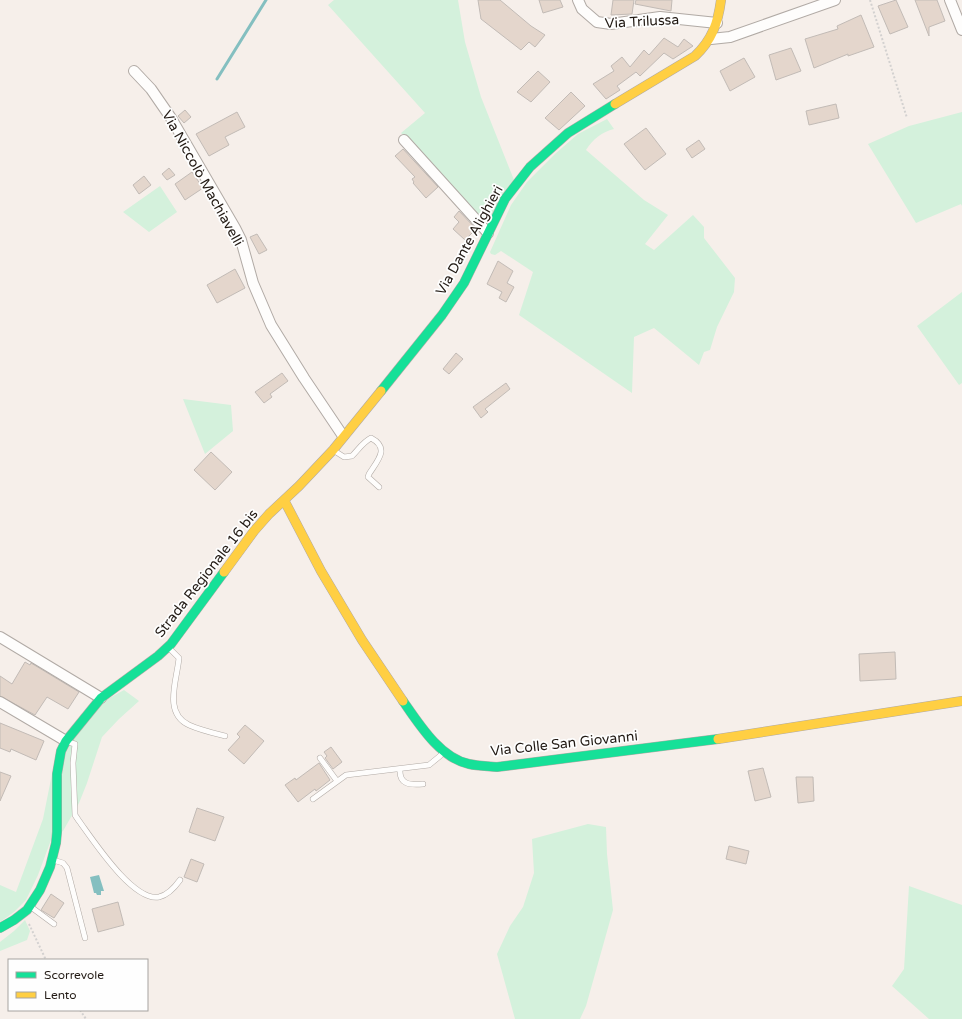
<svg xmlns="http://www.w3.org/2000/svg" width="962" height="1019" font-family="'Varela Round',sans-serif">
	<rect width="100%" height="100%" fill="#f6efea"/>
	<path fill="#d4f1dc" d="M334,0H458L465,42L481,97L514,180L487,228L413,145L401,133L425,113L328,5Z
		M962,112V206L961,204L916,223L868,144L909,126Z
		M607,119L614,129C602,132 593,139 586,150L644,200L668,215L645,244L654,250L693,215L704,227V238L735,278L734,292L717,327L710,350L704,352L699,365L654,328L634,337L632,393L519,315L533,272L501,251L495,255L491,254L490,252L511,205L527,182L556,153L578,134Z
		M160,186L177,212L149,232L123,212Z
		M962,292V383L959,385L917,326Z
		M183,399L231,405L233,431L205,454Z
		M124,690L139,701L119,719L102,737L87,783L79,803L63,831L51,840L38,875L26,900L14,912L0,922V885L16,892L43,819L52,774L81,714Z
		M588,824L606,827L607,854L613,910L586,1006L580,1019H515L497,954L510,926L523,907L534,873L532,839Z
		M909,886L962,905V1019H929L892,986L904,969Z
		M25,920L30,931L27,940L0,951V942L14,931Z"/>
	<path fill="#84bfc0" d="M99,875L104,891H101V895H97L96,893H94L90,877Z"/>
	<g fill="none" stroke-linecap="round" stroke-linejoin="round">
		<path stroke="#84bfc0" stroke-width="3" d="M217,79L266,0"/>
	</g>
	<path fill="#e4d6cc" stroke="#c2bbb6" d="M478,0H500L531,26L545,35L535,47L529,42L521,50L481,19Z
		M539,0H560L563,7L543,13Z
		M613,0H634L632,14L611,15Z
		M636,0H672L671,11L635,4Z
		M896,0L908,27L890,34L878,6Z
		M915,0H937L945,21L929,27V36Z
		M861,15L874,47L848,56V54L814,68L805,39L838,29L837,26Z
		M664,38L678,47L684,39L693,46L673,59L664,53L640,76L636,72L617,86L620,90L606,99L593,84L614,71L611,66L622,57L630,67L644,50L649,55Z
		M791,48L801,71L776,80L769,55Z
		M744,58L755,77L730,91L720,71Z
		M538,71L550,82L531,102L517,92Z
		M571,92L585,106L559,130L545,118Z
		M836,104L839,118L809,125L806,111Z
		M185,110L191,117L184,123L178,116Z
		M237,112L245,127L225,137L229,145L209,156L196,134Z
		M646,128L666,154L645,170L624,144Z
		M699,140L705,149L692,158L686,149Z
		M403,149L438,187L426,198L413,183L414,182L412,179L415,177L395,156Z
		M169,168L175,175L167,180L162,174Z
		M192,172L203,188L185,200L175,184Z
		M144,176L151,185L139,194L133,185Z
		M459,211L476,229L465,240L453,229L459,222L454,217Z
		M257,234L267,250L259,254L250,237Z
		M498,261L513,271L507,283L514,287L506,302L499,298L502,292L487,284Z
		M235,269L245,288L217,303L207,285Z
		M456,353L463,359L449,374L443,369Z
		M282,373L288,381L270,394L272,397L264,403L255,392Z
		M506,383L510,389L485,409L488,412L481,418L473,407Z
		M211,452L232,472L215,490L194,470Z
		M895,652L896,679L860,681L859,654Z
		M25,662L30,665L31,663L79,692L68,709L47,697L35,715L0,696V676L12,684Z
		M0,723L44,741L36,760L11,749L10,752L0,748Z
		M245,725L264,741L244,764L228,750L240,737L237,734Z
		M331,747L342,762L333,769L325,758L327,756L324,752Z
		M319,763L330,780L316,791L315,789L298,802L285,785L295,778L296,780Z
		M763,768L771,797L755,801L748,771Z
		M0,772L11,776L0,801Z
		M796,777H813L814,801L798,803Z
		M197,808L224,817L215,841L189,832Z
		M729,846L749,851L746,864L726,859Z
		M191,859L204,864L197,882L184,877Z
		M51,894L64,903L54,918L41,910Z
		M118,902L124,925L98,932L92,909Z"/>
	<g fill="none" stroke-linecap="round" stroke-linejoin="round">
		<g stroke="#b1aaa5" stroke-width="6">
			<path id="lane" d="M333,450L344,457L352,456C358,450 363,442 371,438C390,448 378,460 369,474L368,477L379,487
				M168,647L179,658C177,680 163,713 189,725C200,730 213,733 225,736
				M68,742L75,744L73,763L75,815L79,821C93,840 133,902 159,897C168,895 175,887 180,880
				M320,758L337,781
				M400,769C399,785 410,785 423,784
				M313,799L346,775L429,765L440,756L444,751
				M53,860L63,863L67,868L85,938
				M31,907L54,924"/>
		</g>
		<g stroke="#b1aaa5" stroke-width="12">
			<path id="street" d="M578,0L582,9L597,22L611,24L660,17L717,23
				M950,0L962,30
				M711,39L730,37L835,0
				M134,71L151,89L171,118L235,228L241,240L253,283L271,325L304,378L343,436
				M404,140L488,233
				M0,637L101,698
				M0,702L66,741"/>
		</g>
		<g stroke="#b1aaa5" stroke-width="10">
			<path id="fast" d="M381,391L442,315L464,283L505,199L530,167L568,133L615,104
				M403,701C419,724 440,758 469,764C478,766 488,766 497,767L718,739
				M0,928L14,920L27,910L40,890L50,867L56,843L57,832V774L61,751L66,741L101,698L158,656L171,644L224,572"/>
		</g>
		<g stroke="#b1aaa5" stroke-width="10">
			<path id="slow" d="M615,104L695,56C712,40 718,23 721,0
				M284,500L321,571L362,640L403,701
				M224,572L254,531L269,514L299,486L333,450L381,391
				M718,739L962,701"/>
		</g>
		<path stroke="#d3d1d0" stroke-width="2" stroke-dasharray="2 2" stroke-linecap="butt" d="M870,0L907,118
			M29,924L46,960
			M80,1010L86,1019"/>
		<use href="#lane" stroke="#fefdfc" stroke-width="5"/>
		<use href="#street" stroke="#fefdfc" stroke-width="10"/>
		<use href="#fast" stroke="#16e098" stroke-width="9"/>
		<use href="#slow" stroke="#ffcf43" stroke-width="9"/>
	</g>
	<g text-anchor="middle" stroke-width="3.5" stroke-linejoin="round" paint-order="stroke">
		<g font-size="14" fill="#221a14" stroke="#fefefe">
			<text transform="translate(642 21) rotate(-3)" y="5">Via Trilussa</text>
			<text transform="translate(203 178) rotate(61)" y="5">Via Niccolò Machiavelli</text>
			<text transform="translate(469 240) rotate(-61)" y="5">Via Dante Alighieri</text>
			<text transform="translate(206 573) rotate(-52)" y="5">Strada Regionale 16 bis</text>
			<text transform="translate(564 743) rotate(-6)" y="5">Via Colle San Giovanni</text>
		</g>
	</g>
	<rect x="8" y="959" width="140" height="52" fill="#fefefe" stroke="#a6a3a0"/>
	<rect x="16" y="972" width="20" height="6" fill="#16e098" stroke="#a6a3a0"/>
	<text x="44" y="979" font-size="12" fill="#221a14">Scorrevole</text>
	<rect x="16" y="992" width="20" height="6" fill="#ffcf43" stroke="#a6a3a0"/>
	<text x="44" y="999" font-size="12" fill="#221a14">Lento</text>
</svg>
